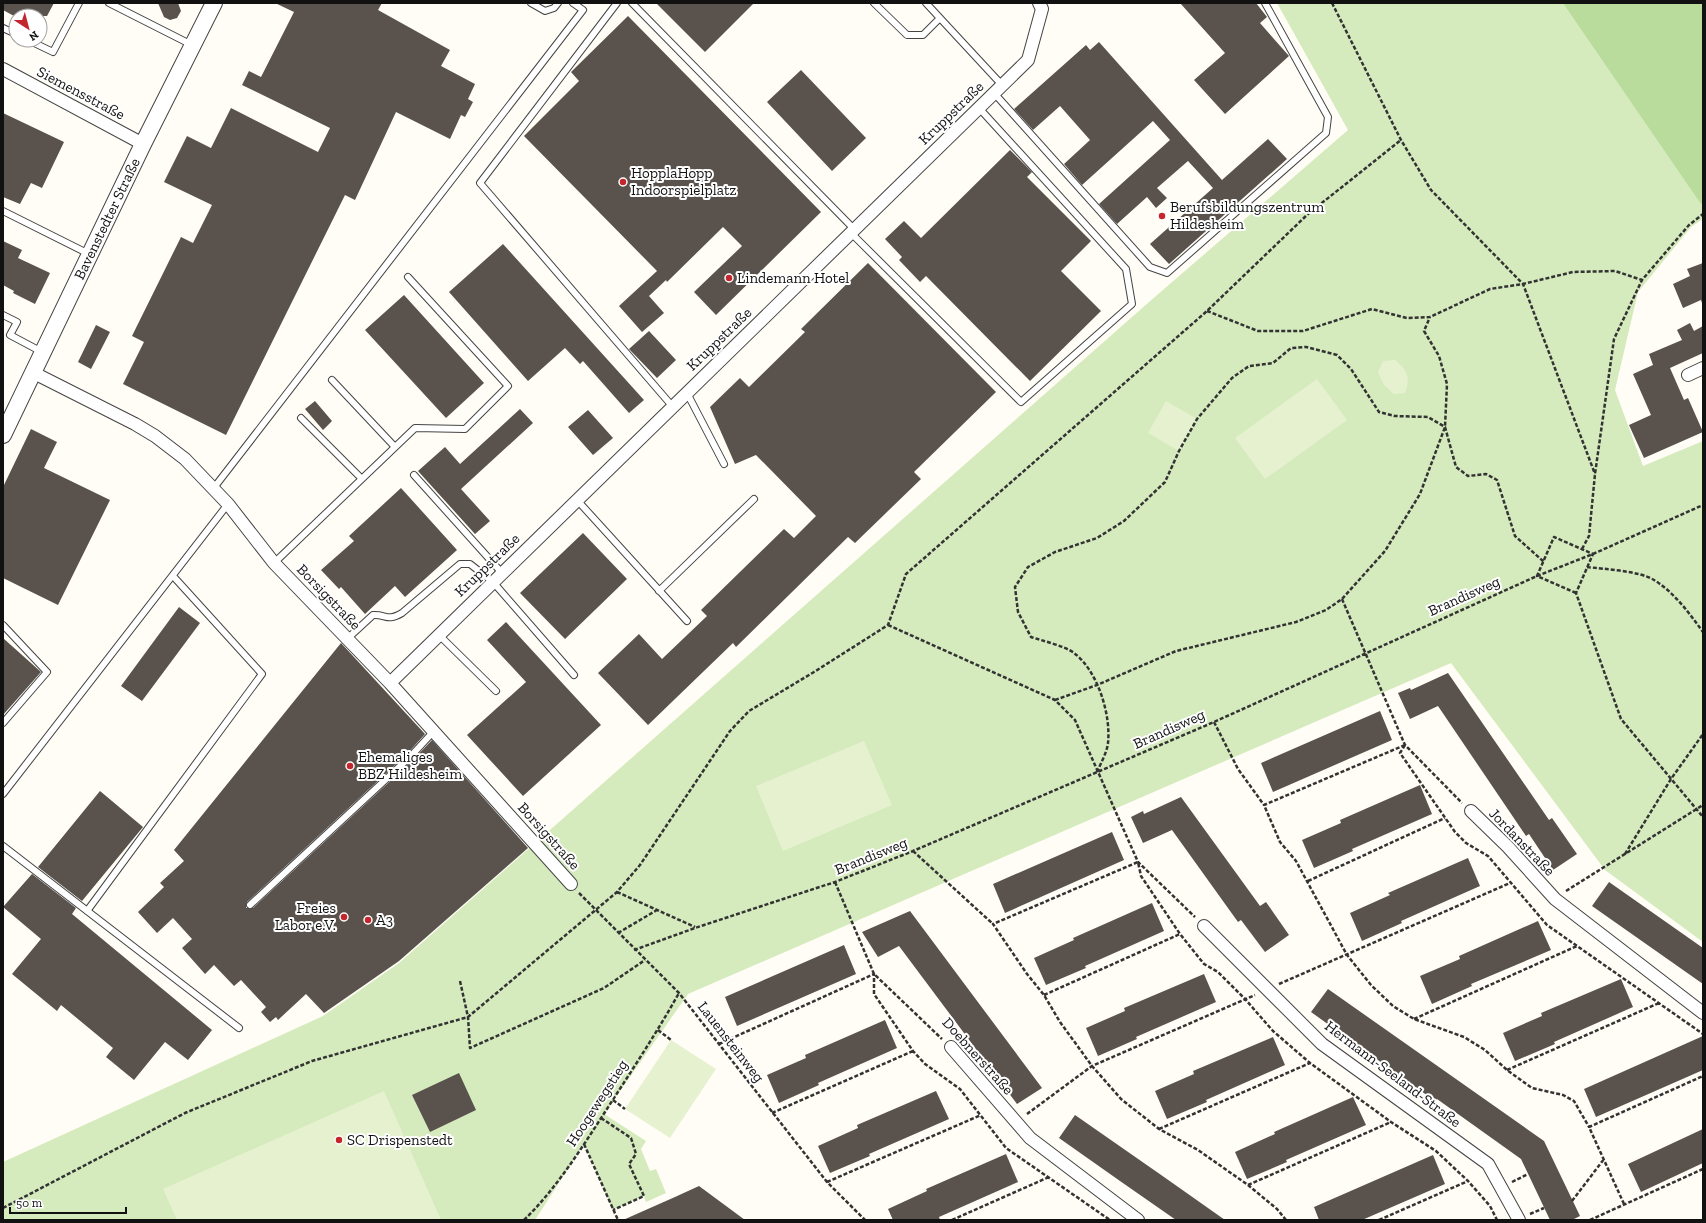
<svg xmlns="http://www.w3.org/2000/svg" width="1706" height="1223" font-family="'Zilla Slab',serif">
	<rect width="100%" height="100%" fill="#fffdf5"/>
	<path fill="#d5ebbd" d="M1277,3H1703V219L1691,227L1638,292L1615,390L1643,466L1703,441V942L1605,870L1451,663L688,994L604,1114L646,1141L641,1149L650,1171L656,1169L666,1193L646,1202L644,1196L613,1210L584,1144L535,1220H3V1162L323,1016L399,963L1149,302L1348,130Z"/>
	<path fill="#b9dc9c" d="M1563,3H1703V202L1701,204Z"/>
	<path fill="#e6f2cf" d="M1395,360C1407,370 1411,377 1405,393L1394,394L1384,385L1378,372L1383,361Z
		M1317,379L1347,420L1265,479L1235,438Z
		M1166,401L1197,419L1179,451L1148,433Z
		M864,741L892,805L783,851L756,786Z
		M671,1040L716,1069L670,1138L625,1109Z
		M384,1091L441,1220H177L163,1189Z"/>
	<path fill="#5a524d" d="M3,3H54L47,16H14L3,10Z
		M158,3H178L181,11L177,18L170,20L164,17Z
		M275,3H382L378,10L450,50L441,66L475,84L468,99L473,102L465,117L461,115L450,139L396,112L355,200L345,195L226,435L123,384L144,342L132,336L181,237L193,243L212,205L164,182L187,136L211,148L231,108L318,152L330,128L242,85L249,71L261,77L294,12Z
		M656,3H754L705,52Z
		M1180,3H1256L1267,17L1260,23L1289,56L1225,114L1194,80L1225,53Z
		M628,16L821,212L716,315L694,292L742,246L723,227L667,282L666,280L649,296L664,313L642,332L619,306L657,271L524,136L579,81L571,72Z
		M1099,42L1222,180L1268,139L1287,159L1169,264L1150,244L1213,188L1188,161L1157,188L1167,198L1156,208L1147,197L1117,224L1099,204L1170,140L1153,121L1082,185L1064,164L1090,140L1060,106L1033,130L1014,109L1086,45L1090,50Z
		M801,70L866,138L832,171L767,102Z
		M3,113L64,142L42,188L31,183L20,204L3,197Z
		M1010,150L1032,172L1027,177L1091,241L1061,271L1101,311L1030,381L926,276L920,282L899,260L902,257L885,239L904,221L921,238Z
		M3,241L22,250L18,258L50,273L35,304L13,293L14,291L3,285Z
		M503,244L644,400L629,413L583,361L580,364L565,348L528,381L449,292Z
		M868,263L996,392L914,472L921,479L855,543L848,537L736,647L733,643L648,725L598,673L639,634L662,659L707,616L701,610L784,529L794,538L816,516L756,455L735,464L710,407L740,378L749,387L805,332L801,329Z
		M1703,263V306L1701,300L1683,308L1673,284L1690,276L1687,269Z
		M404,295L484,383L446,418L365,330Z
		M1690,323L1694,331L1703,326V353L1670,368L1684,400L1688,398L1703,432L1644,458L1629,425L1651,415L1633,374L1653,365L1649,354L1682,340L1677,330Z
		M96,325L110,332L91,369L78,362Z
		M649,331L676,360L657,378L629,349Z
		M315,401L332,421L323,430L305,409Z
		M520,409L533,423L461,489L490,521L475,534L418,471L445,447L460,464Z
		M588,410L613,438L593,455L568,427Z
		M31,429L57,442L44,468L110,500L58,605L3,578V487Z
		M401,488L457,550L405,597L395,586L365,614L341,587L339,589L321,570L354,541L349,536Z
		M583,533L627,579L565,639L520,593Z
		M179,607L200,623L142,701L121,686Z
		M506,622L601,725L523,796L467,735L526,682L487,640Z
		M3,638L41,672L3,715Z
		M341,643L425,734L407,754L247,902L246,908H253L413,760L432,740L528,848L399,961L324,1013L306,994L278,1020L276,1017L270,1022L261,1012L266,1007L241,980L234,986L214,965L205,974L182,948L192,939L173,918L157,933L138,912L164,887L160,883L184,861L174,850Z
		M1448,673L1549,820L1552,818L1577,854L1553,870L1529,834L1526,836L1438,706L1410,719L1398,693L1410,688L1411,690Z
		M1380,711L1392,740L1273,792L1261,763Z
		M1420,785L1432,814L1352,849L1353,851L1314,868L1302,840L1341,823L1340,820Z
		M100,791L143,827L82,901L38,867Z
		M1181,797L1260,906L1266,902L1289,935L1265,952L1241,920L1238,922L1172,830L1143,843L1131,817L1143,811L1144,814Z
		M1112,832L1124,860L1005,913L993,884Z
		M1468,858L1480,886L1401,921L1402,923L1362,941L1350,913L1390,895L1388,893Z
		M32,874L76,908L72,914L212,1030L188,1060L165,1042L134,1080L106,1057L113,1048L61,1005L57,1011L12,974L41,939L3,907Z
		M1609,882L1703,948V984L1592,906Z
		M1152,903L1164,931L1085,966L1086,968L1046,985L1034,958L1074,940L1073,938Z
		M910,911L1042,1088L1017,1104L899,946L878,957L862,932Z
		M1538,921L1551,950L1471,984L1472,986L1432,1004L1420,976L1460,959L1459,956Z
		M844,945L856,974L737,1026L725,997Z
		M1204,974L1216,1002L1136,1037L1137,1039L1098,1056L1086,1028L1125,1011L1124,1008Z
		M1621,979L1633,1007L1554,1042L1555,1044L1515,1061L1503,1033L1542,1016L1541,1013Z
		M1328,989L1544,1141L1580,1216L1572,1220H1550L1521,1159L1437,1099L1435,1101L1311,1012Z
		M885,1020L897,1048L818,1083L819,1085L779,1103L767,1075L806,1058L805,1055Z
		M1703,1036V1070L1596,1117L1584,1089Z
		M1273,1037L1285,1065L1206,1100L1207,1102L1167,1119L1155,1091L1194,1074L1193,1071Z
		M459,1073L476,1110L430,1132L412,1095Z
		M936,1091L949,1119L869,1154L870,1156L830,1173L818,1146L858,1128L857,1125Z
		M1353,1097L1366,1125L1286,1160L1287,1162L1247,1179L1235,1152L1275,1134L1274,1132Z
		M1075,1115L1164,1177L1225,1220H1176L1120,1181L1059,1138Z
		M1703,1129V1163L1641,1192L1628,1164Z
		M1006,1154L1018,1182L939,1217L940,1220H893L888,1209L927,1191L926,1189Z
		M1433,1155L1445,1184L1362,1220H1319L1314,1207Z
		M699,1186L745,1220H623L675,1197Z"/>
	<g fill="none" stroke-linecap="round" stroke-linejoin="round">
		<g stroke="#444" stroke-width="8">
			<path id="service" d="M109,3L192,45
				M531,3L545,11L554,8L558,3
				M617,3L480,183L673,407
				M632,3L854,229
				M874,3L907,35H923L940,18
				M926,3L1002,85
				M3,28L16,34
				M28,40L53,52L79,3
				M994,93L1150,267L1167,273L1326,133L1328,117L1265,3
				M3,211L89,254
				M851,233L1021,402L1132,304L1126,269L979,108
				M3,315L17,322L10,335L42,352
				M332,380L395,447
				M687,393L724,464
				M301,418L362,479
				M414,475L502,573
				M213,489L583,10L573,3
				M577,500L687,621
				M274,563L415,428L465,429L508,386L408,277
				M659,591L754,499
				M3,625L47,672L3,723
				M439,635L496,691
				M347,639L373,615C386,614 387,622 402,613L460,564H470L493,582L574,675
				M3,794L228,504
				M3,846L239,1028
				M250,905L410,757L434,731
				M87,911L262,674L173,576"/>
		</g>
		<g stroke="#444" stroke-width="14">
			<path id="minor" d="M3,69L143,144
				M34,373L135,424L155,436L185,459L228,504L274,563L390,683L571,884
				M1688,375L1703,368
				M390,683L1028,60L1042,9L1039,3
				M1471,811L1508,847L1555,899L1703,1013
				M1204,926L1322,1044L1488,1164L1519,1220
				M951,1047L1030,1138L1138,1220"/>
		</g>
		<g stroke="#444" stroke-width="18">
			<g id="tertiary">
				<path id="s1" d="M3,435L143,144L214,3"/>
			</g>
		</g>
		<path stroke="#333" stroke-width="2.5" stroke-dasharray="4 2" stroke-linecap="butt" d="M1332,3L1401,140L1431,190L1523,284L1595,474
			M1207,311L1258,331H1303L1372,309L1407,318L1430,317L1490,289L1523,284L1573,272L1615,271L1642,280
			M1582,549L1589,536L1595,474L1614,339L1642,280L1689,225L1703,214
			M1587,567C1604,569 1640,571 1654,580C1675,593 1689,613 1703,632
			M1576,593L1537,576L1554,537L1593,554L1576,593L1621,719L1703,817
			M1342,599L1405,745L1462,803
			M888,625L1055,700L1075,720L1138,862L1195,917
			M1055,700L1097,685L1176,651L1296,622L1326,610L1342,599L1385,551L1420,494L1445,427L1447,384L1439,356L1424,331L1430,317
			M1214,722L1238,769L1264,805
			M1405,745L1264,805L1280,842L1296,861L1347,955L1371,985L1393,1006L1414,1019L1464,1037L1485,1050L1507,1070L1532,1088L1563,1095L1574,1101L1589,1127
			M1405,745L1400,753L1455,832L1466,843L1488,856L1547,925L1703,1034
			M1097,772C1101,763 1107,752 1108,743C1111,715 1098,671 1074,653C1065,646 1043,641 1031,637L1018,612L1015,587L1028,567L1055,552L1097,538L1124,521L1165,482L1179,451L1197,419L1232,378L1249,366L1273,363L1291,348L1306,347L1337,355L1351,369L1379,412L1395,416L1428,417L1445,427L1456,467L1468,476L1486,474L1497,480L1515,536L1544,562
			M913,851L993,924
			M1625,854L1671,779L1703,734
			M1308,881L1445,818
			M835,882L874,974L942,1039
			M1566,891L1703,805
			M617,892L695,927
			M579,893L679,993L827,1182L865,1220
			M618,933L657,910
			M634,950L695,928L835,882L913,851L1214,722L1537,576L1593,554L1703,505
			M460,981L468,1017L470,1048L604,988L645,960
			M1279,984L1510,883
			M1044,995L1180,934
			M1414,1019L1577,946
			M658,1030L671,1040
			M719,1044L874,974V994L913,1051L925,1064L960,1089L1006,1148L1110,1220
			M1507,1070L1659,1003
			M613,1100L625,1109
			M772,1113L913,1051
			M1027,1114L1092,1066L1255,995
			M601,1118L631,1138L636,1154L629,1164L644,1196L613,1210
			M1159,1129L1310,1063
			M584,1144L618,1220
			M827,1182L981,1115
			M1512,1182L1528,1174
			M1248,1185L1391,1122
			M1572,1201L1604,1159
			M1624,1204L1589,1127L1703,1076
			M3,1208L185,1113L312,1061L468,1017L617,892L640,865L730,731L749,711L814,672L888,625L906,574L1207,311L1308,214L1401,140
			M1530,1214L1544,1208
			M524,1220C556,1189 581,1149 605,1112C630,1073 656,1034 679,993
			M952,1220L1049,1177
			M1286,1220L1277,1209L1248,1185L1198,1150L1159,1129L1121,1099L1092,1066L1060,1022L1044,995L1027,974L993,924L1138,862L1141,876L1180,934L1204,964L1218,972L1245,999L1273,1031L1310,1063L1391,1122L1436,1151L1468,1181L1490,1206L1497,1220
			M1379,1220L1468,1181
			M1590,1220L1703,1169"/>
		<use href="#service" stroke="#fff" stroke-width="6"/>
		<use href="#minor" stroke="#fff" stroke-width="12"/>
		<use href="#tertiary" stroke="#fff" stroke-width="16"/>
	</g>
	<g fill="#c4262e" stroke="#fff" stroke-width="1.5">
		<circle cx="623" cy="182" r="4"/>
		<circle cx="1162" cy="216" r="4"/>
		<circle cx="729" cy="278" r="4"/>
		<circle cx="350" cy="766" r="4"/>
		<circle cx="344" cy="917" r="4"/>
		<circle cx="368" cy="920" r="4"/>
		<circle cx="339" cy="1140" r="4"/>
	</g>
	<g text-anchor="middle" stroke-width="4" stroke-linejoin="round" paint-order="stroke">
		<g font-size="15" fill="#111" stroke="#fff">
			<text transform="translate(81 93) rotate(28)" y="5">Siemensstraße</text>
			<text transform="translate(951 113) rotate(-44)" y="5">Kruppstraße</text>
			<text dy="5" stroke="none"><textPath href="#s1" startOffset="240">Bavenstedter Straße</textPath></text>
			<text transform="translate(719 339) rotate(-44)" y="5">Kruppstraße</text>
			<text transform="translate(487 565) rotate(-44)" y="5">Kruppstraße</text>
			<text transform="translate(1464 596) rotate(-24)" y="5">Brandisweg</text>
			<text transform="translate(329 597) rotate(46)" y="5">Borsigstraße</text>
			<text transform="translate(1169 729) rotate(-24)" y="5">Brandisweg</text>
			<text transform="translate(549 836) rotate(48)" y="5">Borsigstraße</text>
			<text transform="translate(1522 842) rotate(46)" y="5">Jordanstraße</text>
			<text transform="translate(871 856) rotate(-22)" y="5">Brandisweg</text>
			<text transform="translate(731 1042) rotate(52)" y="5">Lauensteinweg</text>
			<text transform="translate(978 1056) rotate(48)" y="5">Doebnerstraße</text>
			<text transform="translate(1393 1074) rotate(37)" y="5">Hermann-Seeland-Straße</text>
			<text transform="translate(597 1103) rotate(-57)" y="5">Hoogewegstieg</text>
		</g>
		<g font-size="15" fill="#111" stroke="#fff" text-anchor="start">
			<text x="631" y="178">HopplaHopp<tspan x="631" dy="17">Indoorspielplatz</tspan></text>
			<text x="1170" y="212">Berufsbildungszentrum<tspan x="1170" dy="17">Hildesheim</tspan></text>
			<text x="737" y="283">Lindemann Hotel</text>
			<text x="358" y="762">Ehemaliges<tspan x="358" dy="17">BBZ Hildesheim</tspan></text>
			<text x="336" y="913" text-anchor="end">Freies<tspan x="336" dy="17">Labor e.V.</tspan></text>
			<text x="376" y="925">A3</text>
			<text x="347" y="1145">SC Drispenstedt</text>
		</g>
	</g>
	<rect width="1706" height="1223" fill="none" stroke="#111111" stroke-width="8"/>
	<g transform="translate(28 28) rotate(144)"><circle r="19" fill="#ffffff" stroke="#a0a0a0"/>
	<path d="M0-3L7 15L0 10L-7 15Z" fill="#c4262e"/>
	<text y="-6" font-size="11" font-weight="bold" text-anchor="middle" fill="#111111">N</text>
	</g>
	<path d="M10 1207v6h116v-6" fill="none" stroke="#111111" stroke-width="2"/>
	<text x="16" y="1207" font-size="12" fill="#111111" stroke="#ffffff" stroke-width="3" paint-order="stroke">50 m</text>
</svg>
